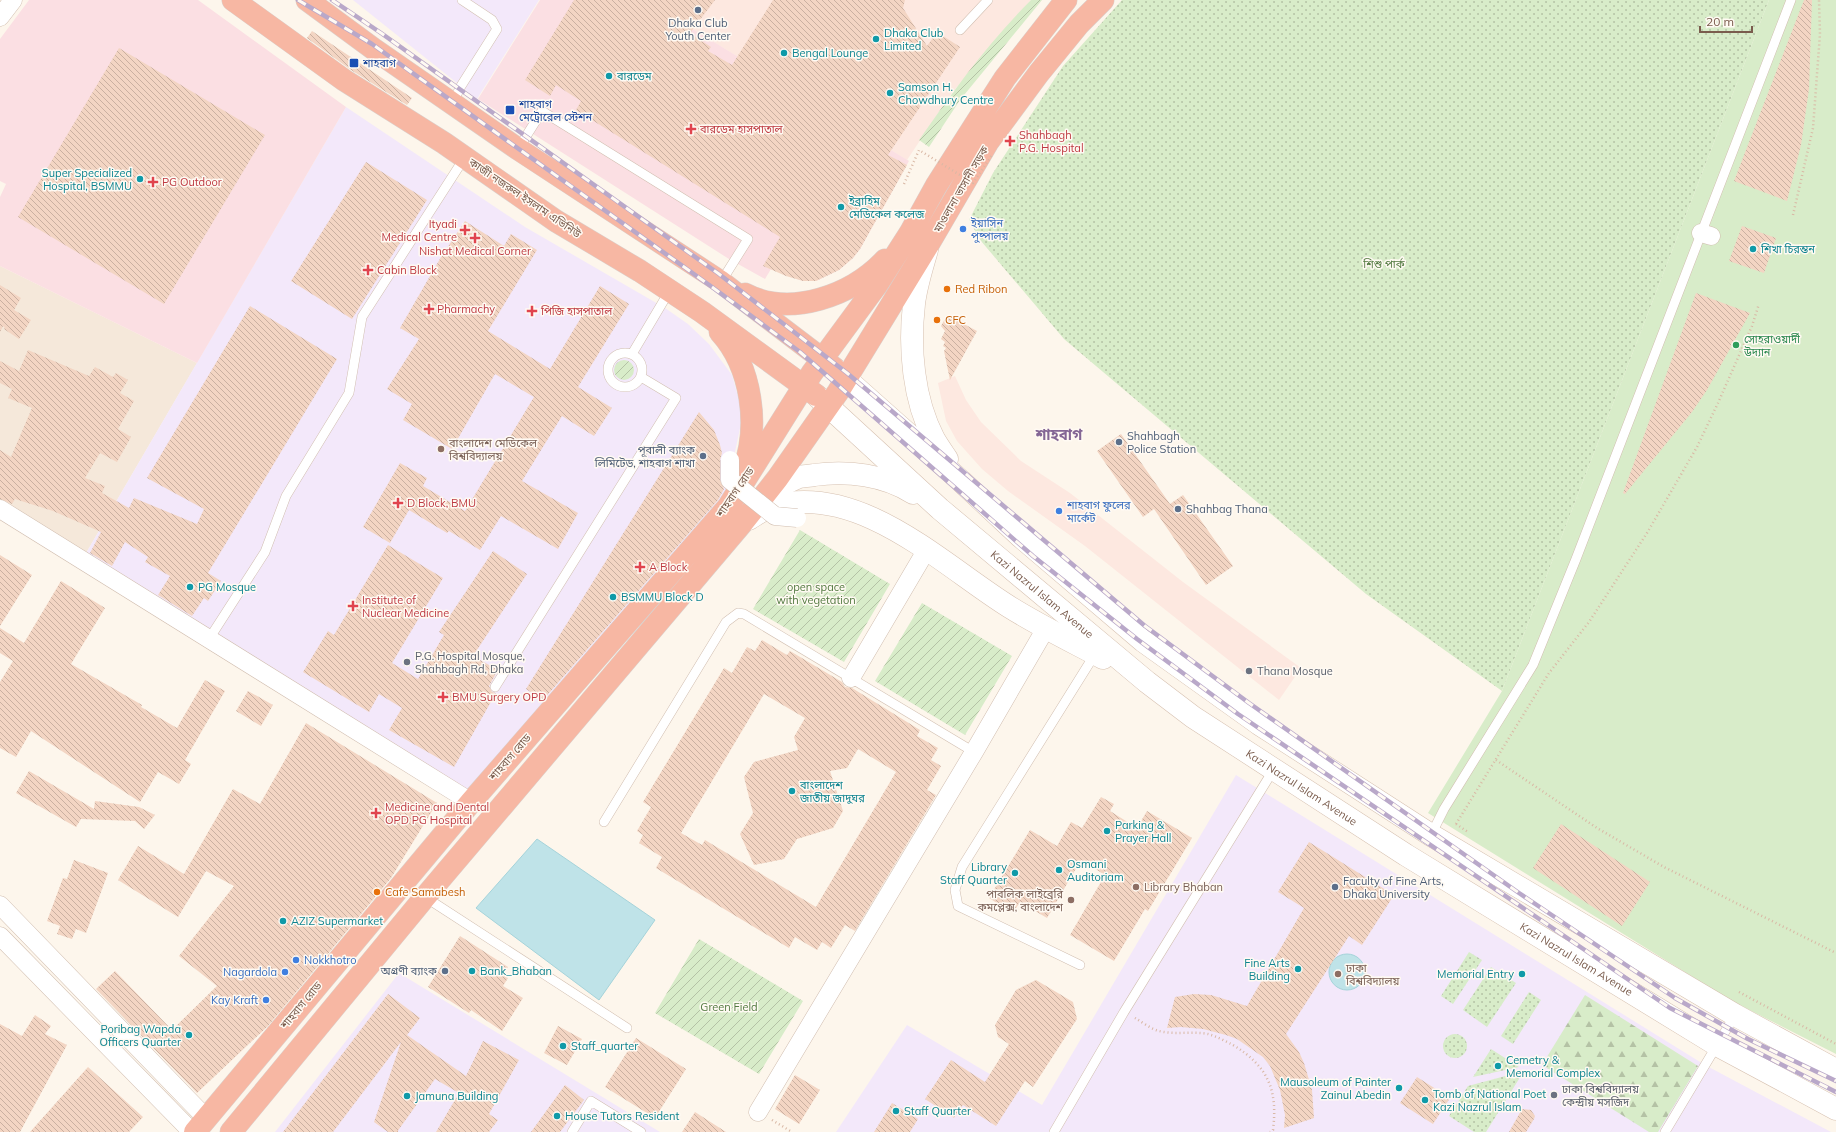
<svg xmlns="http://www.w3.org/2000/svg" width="1836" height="1132" font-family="Mulish,'Noto Sans Bengali',sans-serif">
	<defs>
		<pattern id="grass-dots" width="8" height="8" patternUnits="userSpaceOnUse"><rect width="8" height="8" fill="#d8ecc9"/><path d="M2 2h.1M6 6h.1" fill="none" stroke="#b4c2a5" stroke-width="1.8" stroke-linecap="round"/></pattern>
		<pattern id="forest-firs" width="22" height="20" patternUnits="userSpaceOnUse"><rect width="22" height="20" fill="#d8ecc9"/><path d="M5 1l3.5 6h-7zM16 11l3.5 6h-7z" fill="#b4c2a5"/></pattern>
		<pattern id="garden-furrows" width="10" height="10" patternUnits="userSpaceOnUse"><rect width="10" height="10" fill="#d8ecc9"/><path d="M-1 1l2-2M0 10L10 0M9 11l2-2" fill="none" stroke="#b4c2a5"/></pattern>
		<pattern id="building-back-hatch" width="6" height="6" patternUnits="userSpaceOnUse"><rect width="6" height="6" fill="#f3d5c3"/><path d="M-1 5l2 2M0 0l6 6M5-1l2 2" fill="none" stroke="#cab0a1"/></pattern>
	</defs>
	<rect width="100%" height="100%" fill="#fdf6ec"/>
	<path fill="#f5e8da" d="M0,266L197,363L82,560L0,508Z"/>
	<path fill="#fde8e0" d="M645,0H1031L951,94L907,160Z
		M955,376L966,400L981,422L1021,461L1070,493L1183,582L1301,668L1279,700L1085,546L1008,491L982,469L957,441L946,421L938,383Z"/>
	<path fill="#f3e8fa" d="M353,0H539L477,99Z
		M346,107L525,227L665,308L688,324L709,344L732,375L743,414L728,485L722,502L469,795L82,560Z
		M1236,775L1705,1065L1831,1132H836L907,1025L1042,1105Z
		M399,973L660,1132H275Z"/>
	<path fill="#fbdfe3" d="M29,0H198L346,107L197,363L0,266V197L6,184L0,181V39Z
		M540,0H645L909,161L860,249L853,258L839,270L816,281H803L771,269L765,279L729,259L478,99Z"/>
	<path fill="url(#grass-dots)" d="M1122,0H1769L1502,691L1366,594L1064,339L981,241L969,220L993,173L1063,66Z
		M1469,952L1482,960L1453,1004L1441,996Z
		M1491,967L1516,983L1487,1027L1463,1010Z
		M1529,992L1541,1000L1513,1044L1501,1036Z
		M1443 1046a12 12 0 1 1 24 0a12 12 0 1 1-24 0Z
		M1491,1049L1519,1067L1473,1077Z
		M1524,1071L1486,1132H1474L1449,1116L1468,1086Z"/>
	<path fill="url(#forest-firs)" d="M1585,995L1698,1066L1658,1132H1649L1542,1065Z"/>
	<path fill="url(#garden-furrows)" d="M1031,0H1042L960,100L929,147L919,140C953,91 988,43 1031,0Z
		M614 370a10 10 0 1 1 20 0a10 10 0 1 1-20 0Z
		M800,530L890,584L844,662L753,609Z
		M922,603L1012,656L965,735L875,681Z
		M699,939L803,1001L759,1074L655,1013Z"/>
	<path fill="#d8ecc9" d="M1769,0H1836V1054L1730,1000L1428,813L1502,691Z"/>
	<path fill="#bfe3e8" stroke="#a5d3da" d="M537,839L655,920L599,1000L476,908Z
		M1329 972a18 18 0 1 1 36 0a18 18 0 1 1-36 0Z"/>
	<path fill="url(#building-back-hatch)" fill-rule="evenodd" d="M574,0H715L690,33L711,47L708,51L732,65L773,0H905L903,8L927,46L937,32L960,47L888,155L907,165L860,249L853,258L839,270L816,281H803L786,276L763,266L780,237L576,110L581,101L556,85L550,96L525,80Z
		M1804,0H1812L1809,89L1801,145L1787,201L1734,181Z
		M312,31L412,98L407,105L351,70L307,38Z
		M119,48L265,135L164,304L18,217Z
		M366,162L427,200L352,319L291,281Z
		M465,221L504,246L511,234L537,250L488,331L550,369L600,286L629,304L578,387L612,408L594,436L562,416L522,481L578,513L558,549L501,516L480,550L449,531L447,533L409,510L390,543L363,527L400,463L427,478L423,486L465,511L534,397L495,374L452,449L403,420L412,404L387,389L419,339L400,328L441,257Z
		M1742,226L1776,238L1764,273L1729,261Z
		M0,285L21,298L14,310L31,320L19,339L4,329L5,328L3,326L0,332Z
		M1696,293L1750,313L1707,390L1692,412L1625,494L1623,493Z
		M250,306L337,359L208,573L221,581L208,601L204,598L192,616L158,595L170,576L145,562L148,557L125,542L112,566L90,553L101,532L53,511L15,499L12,504L0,499V450L11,457L32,408L8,398L12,389L0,383V361L19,371L28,350L89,376L95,367L113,377L116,373L128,380L120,393L134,401L118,429L131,437L117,462L100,453L85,478L105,486L102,493L129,508L134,498L197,524L204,509L147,478Z
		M947,315L977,331L950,380L944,351L946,348L943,346L945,342L941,339L945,331L941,326Z
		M699,412L714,430L720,445L722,453L720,460V480L724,489L718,500L543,700L526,689Z
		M1121,434L1170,504L1183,495L1233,566L1206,585L1154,509L1143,517L1097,451Z
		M388,545L443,578L392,663L418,679L444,635L439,632L493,551L527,574L473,656L498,670L489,686L492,692L496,693L454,767L389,730L402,708L379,694L369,712L303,672L328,631L334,635Z
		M0,555L32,575L0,626Z
		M61,581L105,608L71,664L142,705L141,707L177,728L205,680L225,691L185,760L191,764L179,784L158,772L140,802L31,731L16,757L0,748V682L13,661L0,653V628L24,643Z
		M762,640L787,655L790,651L842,682L845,687L852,688L920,730L917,736L938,748L931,760L941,766L927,790L936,795L855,931L845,925L831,948L822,942L817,950L795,937L789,948L656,868L662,857L639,843L643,835L637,831L651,807L643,802L724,668L732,673L747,647L755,651ZM764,694L805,718L794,737L798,750L754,762L744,777L753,813L740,834L754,865L784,859L797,839L833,828L843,811L830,771L847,768L858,749L896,772L816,907L705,840L702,845L681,833Z
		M248,691L273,705L261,726L236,711Z
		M306,723L437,803L391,878L268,1026L197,1093L96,989L115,971L172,1030L217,986L179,956L234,886L206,871L178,917L118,880L138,846L184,874L233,789L260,804Z
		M29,771L94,809L95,801L139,807L155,815L144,829L135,821L81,819L76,827L16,793Z
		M1101,797L1114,804L1110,811L1137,828L1147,811L1192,838L1148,911L1145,909L1114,961L1070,935L1105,875L1081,860L1047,918L1020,902L1013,913L989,898L1030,830L1057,846L1071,822L1082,828Z
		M1561,824L1650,882L1622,926L1533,868Z
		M1309,842L1394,895L1362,945L1349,936L1286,1034L1299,1052L1304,1063L1312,1090L1314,1118L1284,1128L1285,1115L1280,1090L1270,1066L1263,1057L1237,1039L1226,1035L1203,1029L1181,1027L1167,1028L1175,997L1194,994L1211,995L1247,1006L1304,908L1278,892Z
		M74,860L108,873L86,933L76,929L72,939L57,934L60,926L47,921L63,878L67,879Z
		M460,936L508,967L503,975L508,978L503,986L523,998L502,1031L471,1010L469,1013L428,987Z
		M1036,980L1073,1002L1077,1019L1033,1087L1025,1081L996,1126L963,1105L954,1118L925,1099L951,1060L985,1082L1009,1044L998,1037L995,1025L1016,990Z
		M388,994L420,1018L407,1035L466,1076L483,1041L519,1060L489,1114L498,1120L489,1132H436L459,1093L435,1079L397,1132H388L374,1122L401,1042L333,1132H283Z
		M35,1015L51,1026L45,1034L67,1045L20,1132H0V1024L22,1036Z
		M558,1026L582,1039L567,1065L544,1053Z
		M636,1038L686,1069L655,1118L605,1087Z
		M88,1067L143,1117L129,1132H30Z
		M795,1075L820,1090L799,1124L775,1109Z
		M1417,1077L1450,1098L1433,1124L1400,1103Z
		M565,1085L584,1100L560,1132H531Z
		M892,1103L918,1119L910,1132H874Z
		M1522,1109L1531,1110L1535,1116L1534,1119L1526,1132H1509Z
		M695,1112L726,1132H682Z"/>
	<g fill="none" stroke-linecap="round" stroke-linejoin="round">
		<g stroke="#d1beb0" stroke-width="10">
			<path id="lane" d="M960,30L988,0
				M452,104L461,86L497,29L492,20L462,0
				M518,149L542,111L748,239L721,282
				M608 370a17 17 0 1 1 34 0a17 17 0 1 1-34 0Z
				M632,354L670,290
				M209,639L265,552L286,496L349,393L362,317L465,157
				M495,687L676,398L641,377
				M604,822L726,622L738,613L744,614L974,752
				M1431,835L1444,809L1533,665L1576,559L1791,0
				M425,897L627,1028
				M1080,965L958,906L955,890L962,867L1095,654
				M572,1132L591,1101L641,1132
				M1054,1132L1124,1012L1274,769
				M1665,1132L1735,1015"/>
		</g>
		<g stroke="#d1beb0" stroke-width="19">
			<path id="street" d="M0,17L13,0
				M1701,233L1711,236
				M0,509L471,802
				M851,678L927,549
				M0,905L206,1118
				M0,936L192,1132
				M758,1112L974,752L1046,628"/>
		</g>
		<g stroke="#d6c0b0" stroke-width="23">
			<g id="secondary">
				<path d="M927,250C922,268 916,286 914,304C909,348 913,399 934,439C938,446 943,453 947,459"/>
				<path d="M835,369L961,481L1021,537L1143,641L1259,724L1431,835L1735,1015L1836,1070"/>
				<path id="s1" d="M817,396L940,509L1147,682L1193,717L1406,855L1717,1045L1836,1109"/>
				<path d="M763,501C773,491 786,482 799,477C804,476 810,476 814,475C847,470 885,475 913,493"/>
				<path d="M749,519C757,514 765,508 773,506C860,483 940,563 1008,606C1038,625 1071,641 1103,658"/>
			</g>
		</g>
		<g stroke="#dad1cd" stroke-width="23">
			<path id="highway" d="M233,0L344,80L444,143L556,221L640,271L702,312L816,395
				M307,0L375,50L518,149L721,282L834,368
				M745,294C791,318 852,295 885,260
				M720,332C752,367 760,427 743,471
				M195,1132L471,802L728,507L812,373L876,286L910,233L936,186L980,117L1005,78L1066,0
				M231,1132L425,897L743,522L777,479L838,392L928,245L988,142L1039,73L1079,24L1103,0"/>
		</g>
		<path stroke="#d9b8a5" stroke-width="2.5" stroke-dasharray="1 3" stroke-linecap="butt" d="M1793,215L1813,128L1820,34L1819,0
			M1496,760L1597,828L1664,867L1836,953
			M1456,824L1549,673L1589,622L1647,533L1697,447L1718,403L1752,326L1759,304
			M1456,824L1468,832
			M1739,992L1836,1044
			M1135,1018C1142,1022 1151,1029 1159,1031C1175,1035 1192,1031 1208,1034C1216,1036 1225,1041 1233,1045C1268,1066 1278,1090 1273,1130L1270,1132
			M772,1120L792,1132
			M397,1132H398"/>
		<use href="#lane" stroke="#fff" stroke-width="9"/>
		<use href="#street" stroke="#fff" stroke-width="18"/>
		<use href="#secondary" stroke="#fff" stroke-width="22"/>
		<use href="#highway" stroke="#f7b7a3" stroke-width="22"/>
		<g stroke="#b9a8c9" stroke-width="4.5">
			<path id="rail" d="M298,0L372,44L712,287L800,352L1033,556L1137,639L1238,714L1670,1008L1836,1092
				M332,0L381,33L719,274L847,373L1145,626L1249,703L1519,893L1675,998L1748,1039L1836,1081"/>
		</g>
		<use href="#rail" stroke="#fffaf3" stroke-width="3" stroke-dasharray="9" stroke-linecap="butt"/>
		<g stroke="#d1beb0" stroke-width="19" stroke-linecap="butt">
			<path id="street-bridge" d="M730,460V480L775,516L797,518"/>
		</g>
		<path stroke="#d9b8a5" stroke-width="2.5" stroke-dasharray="1 3" stroke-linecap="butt" d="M904,184L919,150L973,183L992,155"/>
		<use href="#street-bridge" stroke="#fff" stroke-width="18"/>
	</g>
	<g fill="#5c6f8a" stroke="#fffaf3" stroke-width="1.5">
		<circle cx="698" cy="10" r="4"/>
		<circle cx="1119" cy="442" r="4"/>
		<circle cx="703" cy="456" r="4"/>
		<circle cx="1178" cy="509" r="4"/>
		<circle cx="1335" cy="887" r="4"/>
		<circle cx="445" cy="971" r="4"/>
	</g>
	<g fill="#0f9aa8" stroke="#fffaf3" stroke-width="1.5">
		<circle cx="876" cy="39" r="4"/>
		<circle cx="784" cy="53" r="4"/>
		<circle cx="609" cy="76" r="4"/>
		<circle cx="890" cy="93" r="4"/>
		<circle cx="140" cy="179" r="4"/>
		<circle cx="841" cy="207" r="4"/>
		<circle cx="1753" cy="249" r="4"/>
		<circle cx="190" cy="587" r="4"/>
		<circle cx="613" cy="597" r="4"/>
		<circle cx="792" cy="791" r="4"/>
		<circle cx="1107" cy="831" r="4"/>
		<circle cx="1059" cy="870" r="4"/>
		<circle cx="1015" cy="873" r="4"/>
		<circle cx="283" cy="921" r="4"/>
		<circle cx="1298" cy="969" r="4"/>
		<circle cx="472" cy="971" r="4"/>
		<circle cx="1522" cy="974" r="4"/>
		<circle cx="189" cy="1035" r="4"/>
		<circle cx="563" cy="1046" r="4"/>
		<circle cx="1498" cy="1066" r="4"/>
		<circle cx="1399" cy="1088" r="4"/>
		<circle cx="407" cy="1096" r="4"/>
		<circle cx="1425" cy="1100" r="4"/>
		<circle cx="896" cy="1111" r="4"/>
		<circle cx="557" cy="1116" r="4"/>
	</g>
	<g fill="#1a4fb4" stroke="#fffaf3" stroke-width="1.5">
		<rect x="349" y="58" width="10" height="10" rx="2"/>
		<rect x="505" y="105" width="10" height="10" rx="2"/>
	</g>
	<g fill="#e0444e" stroke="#fffaf3" stroke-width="1.5">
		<path d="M689 123h4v4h4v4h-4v4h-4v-4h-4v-4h4z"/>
		<path d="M1008 135h4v4h4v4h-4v4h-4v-4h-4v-4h4z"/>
		<path d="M151 176h4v4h4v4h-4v4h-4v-4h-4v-4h4z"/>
		<path d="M463 224h4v4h4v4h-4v4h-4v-4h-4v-4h4z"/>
		<path d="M473 232h4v4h4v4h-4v4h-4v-4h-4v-4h4z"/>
		<path d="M366 264h4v4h4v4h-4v4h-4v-4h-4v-4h4z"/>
		<path d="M427 303h4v4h4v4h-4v4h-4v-4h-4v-4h4z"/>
		<path d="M530 305h4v4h4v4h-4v4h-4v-4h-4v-4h4z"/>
		<path d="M396 497h4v4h4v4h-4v4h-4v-4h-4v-4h4z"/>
		<path d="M638 561h4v4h4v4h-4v4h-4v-4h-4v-4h4z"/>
		<path d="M351 600h4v4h4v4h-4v4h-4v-4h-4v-4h4z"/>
		<path d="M441 691h4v4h4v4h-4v4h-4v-4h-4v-4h4z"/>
		<path d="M374 807h4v4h4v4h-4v4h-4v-4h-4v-4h4z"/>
	</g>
	<g fill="#3f7fe0" stroke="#fffaf3" stroke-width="1.5">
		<circle cx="963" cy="229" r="4"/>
		<circle cx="1059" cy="511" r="4"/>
		<circle cx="296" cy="960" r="4"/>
		<circle cx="285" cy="972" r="4"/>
		<circle cx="266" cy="1000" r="4"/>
	</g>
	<g fill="#e8710a" stroke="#fffaf3" stroke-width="1.5">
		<circle cx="947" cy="289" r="4"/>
		<circle cx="937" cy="320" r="4"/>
		<circle cx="377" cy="892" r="4"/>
	</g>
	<circle fill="#2e9e5b" stroke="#fffaf3" stroke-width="1.5" cx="1736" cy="345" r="4"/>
	<g fill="#8d6e63" stroke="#fffaf3" stroke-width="1.5">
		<circle cx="441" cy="449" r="4"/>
		<circle cx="1136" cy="887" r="4"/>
		<circle cx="1071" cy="900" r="4"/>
		<circle cx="1338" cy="974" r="4"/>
	</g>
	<g fill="#6b7280" stroke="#fffaf3" stroke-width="1.5">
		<circle cx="407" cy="662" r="4"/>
		<circle cx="1249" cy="671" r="4"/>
		<circle cx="1554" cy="1095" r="4"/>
	</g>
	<g text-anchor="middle" stroke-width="3" stroke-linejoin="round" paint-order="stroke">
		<g font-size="11" fill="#4e5e75" stroke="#fffaf3" text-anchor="start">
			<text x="698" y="27" text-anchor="middle">Dhaka Club<tspan x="698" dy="13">Youth Center</tspan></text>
			<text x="1127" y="440">Shahbagh<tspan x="1127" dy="13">Police Station</tspan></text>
			<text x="695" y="454" text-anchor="end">পূবালী ব্যাংক<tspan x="695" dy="13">লিমিটেড, শাহবাগ শাখা</tspan></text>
			<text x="1186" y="513">Shahbag Thana</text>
			<text x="1343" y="885">Faculty of Fine Arts,<tspan x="1343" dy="13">Dhaka University</tspan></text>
			<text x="437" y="975" text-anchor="end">অগ্রণী ব্যাংক</text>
		</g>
		<g font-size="11" fill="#0d838f" stroke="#fffaf3" text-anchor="start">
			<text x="884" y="37">Dhaka Club<tspan x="884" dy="13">Limited</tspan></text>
			<text x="792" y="57">Bengal Lounge</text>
			<text x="617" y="80">বারডেম</text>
			<text x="898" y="91">Samson H.<tspan x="898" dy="13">Chowdhury Centre</tspan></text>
			<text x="132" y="177" text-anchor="end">Super Specialized<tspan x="132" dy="13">Hospital, BSMMU</tspan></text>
			<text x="849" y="205">ইব্রাহিম<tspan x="849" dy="13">মেডিকেল কলেজ</tspan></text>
			<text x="1761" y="253">শিখা চিরন্তন</text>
			<text x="198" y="591">PG Mosque</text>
			<text x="621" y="601">BSMMU Block D</text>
			<text x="800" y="789">বাংলাদেশ<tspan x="800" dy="13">জাতীয় জাদুঘর</tspan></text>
			<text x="1115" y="829">Parking &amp;<tspan x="1115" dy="13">Prayer Hall</tspan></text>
			<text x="1067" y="868">Osmani<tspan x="1067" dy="13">Auditoriam</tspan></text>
			<text x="1007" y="871" text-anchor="end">Library<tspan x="1007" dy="13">Staff Quarter</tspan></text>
			<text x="291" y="925">AZIZ Supermarket</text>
			<text x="1290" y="967" text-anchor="end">Fine Arts<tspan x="1290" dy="13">Building</tspan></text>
			<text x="480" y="975">Bank_Bhaban</text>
			<text x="1514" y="978" text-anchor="end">Memorial Entry</text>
			<text x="181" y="1033" text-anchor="end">Poribag Wapda<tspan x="181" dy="13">Officers Quarter</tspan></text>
			<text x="571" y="1050">Staff_quarter</text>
			<text x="1506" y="1064">Cemetry &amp;<tspan x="1506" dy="13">Memorial Complex</tspan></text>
			<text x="1391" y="1086" text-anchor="end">Mausoleum of Painter<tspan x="1391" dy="13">Zainul Abedin</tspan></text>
			<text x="1433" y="1098">Tomb of National Poet<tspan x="1433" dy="13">Kazi Nazrul Islam</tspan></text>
			<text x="415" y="1100">Jamuna Building</text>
			<text x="904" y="1115">Staff Quarter</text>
			<text x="565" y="1120">House Tutors Resident</text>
		</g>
		<g font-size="11" fill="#164399" stroke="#fffaf3" text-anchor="start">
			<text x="363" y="67">শাহবাগ</text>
			<text x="519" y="108">শাহবাগ<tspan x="519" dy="13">মেট্রোরেল স্টেশন</tspan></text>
		</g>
		<g font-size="11" fill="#be3a42" stroke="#fffaf3" text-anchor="start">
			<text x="700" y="133">বারডেম হাসপাতাল</text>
			<text x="1019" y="139">Shahbagh<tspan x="1019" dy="13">P.G. Hospital</tspan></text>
			<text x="162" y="186">PG Outdoor</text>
			<text x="457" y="228" text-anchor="end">Ityadi<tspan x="457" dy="13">Medical Centre</tspan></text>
			<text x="475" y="255" text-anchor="middle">Nishat Medical Corner</text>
			<text x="377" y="274">Cabin Block</text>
			<text x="437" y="313">Pharmachy</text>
			<text x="541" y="315">পিজি হাসপাতাল</text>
			<text x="407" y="507">D Block, BMU</text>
			<text x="649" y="571">A Block</text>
			<text x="362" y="604">Institute of<tspan x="362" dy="13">Nuclear Medicine</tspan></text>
			<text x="452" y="701">BMU Surgery OPD</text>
			<text x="385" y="811">Medicine and Dental<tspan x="385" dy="13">OPD PG Hospital</tspan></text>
		</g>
		<g font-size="11" fill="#7a5c4d" stroke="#fffaf3">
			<text transform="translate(961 189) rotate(-60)" y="4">মাওলানা ভাসানী সড়ক</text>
			<text transform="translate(525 198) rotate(34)" y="4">কাজী নজরুল ইসলাম এভিনিউ</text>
			<text transform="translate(735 492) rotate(-56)" y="4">শাহবাগ রোড</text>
			<text dy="4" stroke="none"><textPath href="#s1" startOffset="300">Kazi Nazrul Islam Avenue</textPath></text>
			<text transform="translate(510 757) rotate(-49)" y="4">শাহবাগ রোড</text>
			<text dy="4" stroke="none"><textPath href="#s1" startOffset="624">Kazi Nazrul Islam Avenue</textPath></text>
			<text dy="4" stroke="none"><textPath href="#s1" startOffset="948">Kazi Nazrul Islam Avenue</textPath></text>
			<text transform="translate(301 1005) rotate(-50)" y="4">শাহবাগ রোড</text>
		</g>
		<g font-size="11" fill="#366cbe" stroke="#fffaf3" text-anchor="start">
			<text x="971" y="227">ইয়াসিন<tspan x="971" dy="13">পুষ্পালয়</tspan></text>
			<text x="1067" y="509">শাহবাগ ফুলের<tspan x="1067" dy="13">মার্কেট</tspan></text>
			<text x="304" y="964">Nokkhotro</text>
			<text x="277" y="976" text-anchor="end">Nagardola</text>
			<text x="258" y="1004" text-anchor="end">Kay Kraft</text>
		</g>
		<g font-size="11" fill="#537a41" stroke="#fffaf3">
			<text x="1384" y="268">শিশু পার্ক</text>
			<text x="816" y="591">open space<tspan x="816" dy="13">with vegetation</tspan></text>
			<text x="729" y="1011">Green Field</text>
		</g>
		<g font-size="11" fill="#c56008" stroke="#fffaf3" text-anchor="start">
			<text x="955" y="293">Red Ribon</text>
			<text x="945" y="324">CFC</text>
			<text x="385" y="896">Cafe Samabesh</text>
		</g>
		<g font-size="11" fill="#27864d" stroke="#fffaf3" text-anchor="start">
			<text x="1744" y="343">সোহরাওয়ার্দী<tspan x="1744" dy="13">উদ্যান</tspan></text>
		</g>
		<g font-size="11" fill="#785e54" stroke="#fffaf3" text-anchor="start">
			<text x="449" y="447">বাংলাদেশ মেডিকেল<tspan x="449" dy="13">বিশ্ববিদ্যালয়</tspan></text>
			<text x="1144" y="891">Library Bhaban</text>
			<text x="1063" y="898" text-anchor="end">পাবলিক লাইব্রেরি<tspan x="1063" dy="13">কমপ্লেক্স, বাংলাদেশ</tspan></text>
			<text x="1346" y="972">ঢাকা<tspan x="1346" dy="13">বিশ্ববিদ্যালয়</tspan></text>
		</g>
		<g font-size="11" fill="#5b616d" stroke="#fffaf3" text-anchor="start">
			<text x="415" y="660">P.G. Hospital Mosque,<tspan x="415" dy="13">Shahbagh Rd, Dhaka</tspan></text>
			<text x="1257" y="675">Thana Mosque</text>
			<text x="1562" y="1093">ঢাকা বিশ্ববিদ্যালয়<tspan x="1562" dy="13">কেন্দ্রীয় মসজিদ</tspan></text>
		</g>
		<g font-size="15" font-weight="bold" fill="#846695" stroke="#fffaf3">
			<text x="1059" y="440">শাহবাগ</text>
		</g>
	</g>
	<path d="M1700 26v6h52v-6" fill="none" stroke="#7a5c4d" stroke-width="2"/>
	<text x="1706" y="26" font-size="12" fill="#7a5c4d" stroke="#fffaf3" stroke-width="3" paint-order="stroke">20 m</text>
</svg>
